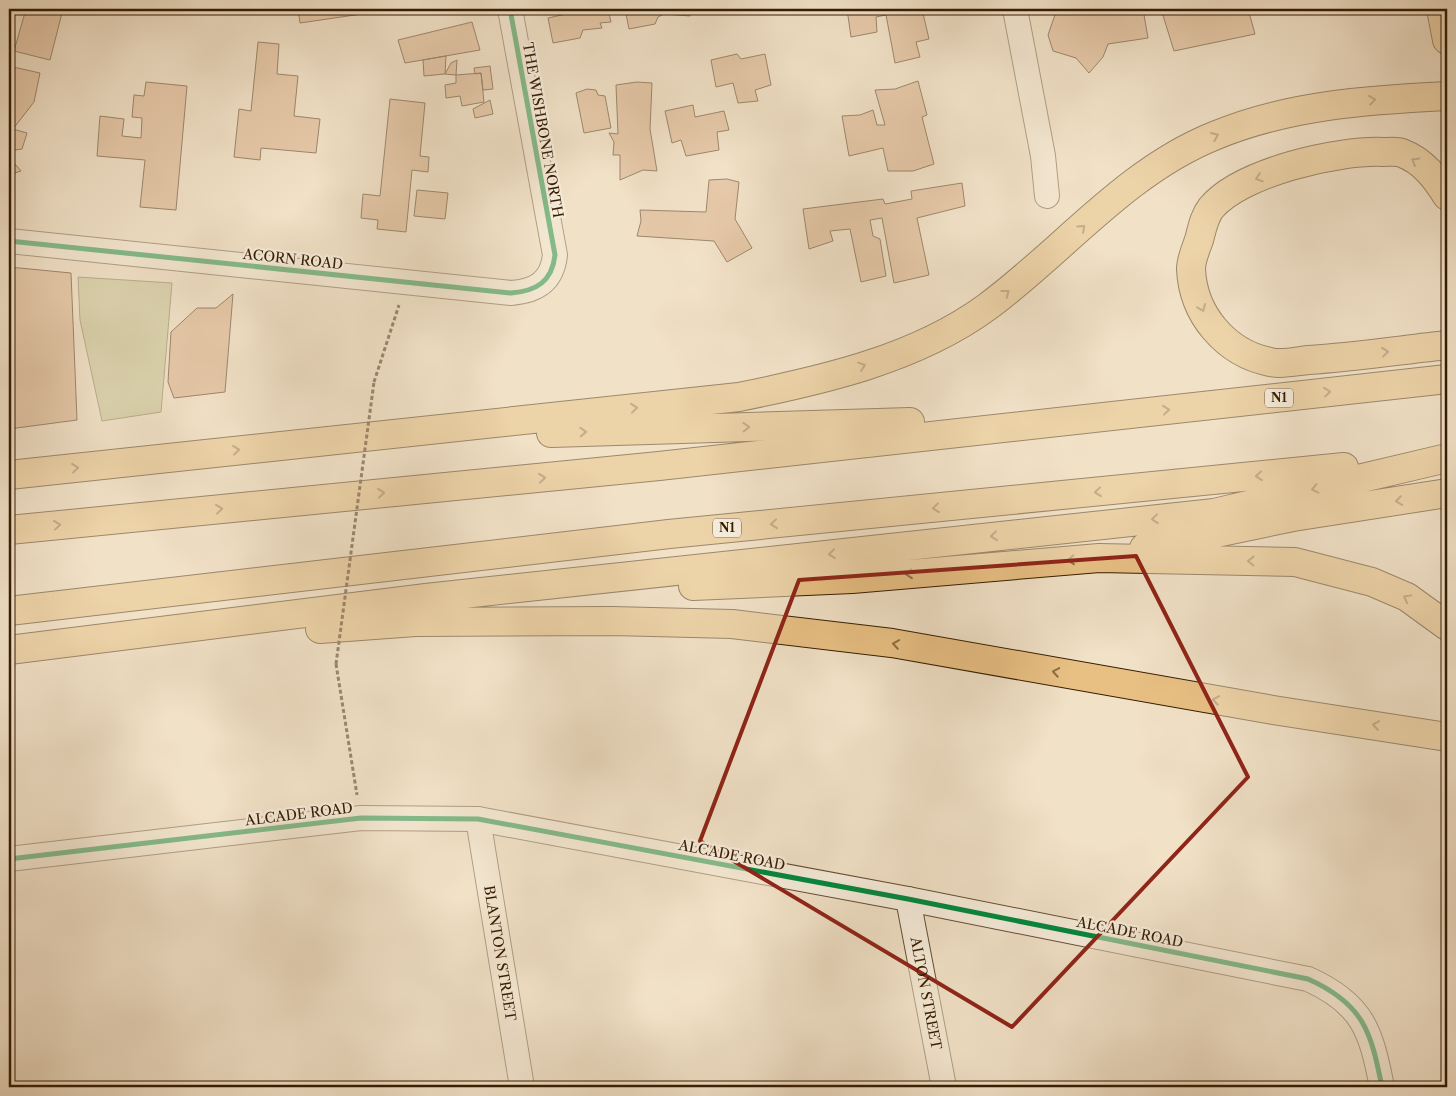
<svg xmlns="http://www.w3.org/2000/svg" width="1456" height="1096" font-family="'Libre Caslon Text',serif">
	<rect width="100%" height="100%" fill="#f1e1c7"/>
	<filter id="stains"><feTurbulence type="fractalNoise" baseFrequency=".004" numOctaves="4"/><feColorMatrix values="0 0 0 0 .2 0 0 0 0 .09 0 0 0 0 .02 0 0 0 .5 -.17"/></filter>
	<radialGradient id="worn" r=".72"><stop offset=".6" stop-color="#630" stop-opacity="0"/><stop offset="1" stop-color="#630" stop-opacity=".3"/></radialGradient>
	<path fill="#c0c191" stroke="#7a6e49" d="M78,277L172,283L161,412L102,421L80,320Z"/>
	<path fill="#d9aa86" stroke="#351c01" d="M26,9H63L50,60L14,51Z
		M298,9H396L300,23Z
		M566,9H608L611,22L600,23L602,28L583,30L580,38L553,43L548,18L566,14Z
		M625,9H688L690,16L664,14L658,17L655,24L629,29Z
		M847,9H922L929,39L916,42L920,57L895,63L886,15L876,17L877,32L851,37Z
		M1057,9H1143L1148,38L1108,44L1103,57L1089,73L1076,58L1053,51L1048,35Z
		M1161,9H1248L1255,34L1174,51Z
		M472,22L480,50L405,63L398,40Z
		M258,42L279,44L277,74L298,76L294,116L320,119L316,153L261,148L260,160L234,157L239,109L251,111Z
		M737,54L741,59L765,54L771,85L755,90L758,101L738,103L733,83L716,87L711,60Z
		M446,56L445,74L424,76L423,60Z
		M457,60L456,75L445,74L451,63Z
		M9,66L40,73L34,102L13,129L27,133L22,149L9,151Z
		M490,66L493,89L483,90L481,73L475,74L474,68Z
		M481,73L484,102L462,106L460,96L446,98L445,85L456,83V75Z
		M918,81L927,115L922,117L934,164L913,171H888L883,148L849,156L842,116L860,115L873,110L877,125H885L875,90L895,89Z
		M146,82L187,86L176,210L140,207L145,160L97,156L100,116L124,119L122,136L141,138L142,118L132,117L134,95L144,96Z
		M637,82L652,83L650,129L657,171L643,170L620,180V155H613L614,142L609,133L618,134L616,85Z
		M587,89L596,90L598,95L605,96L611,128L584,133L576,93Z
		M390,99L425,103L420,156L429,157L428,172L412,170L406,232L377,229L378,220L361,218L363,194L380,196Z
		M490,100L493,114L475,118L473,109Z
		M693,105L695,117L724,111L729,130L717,132L719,150L686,156L681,140L672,143L665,111Z
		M9,157L21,171L9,175Z
		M727,179L739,182L735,219L752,248L727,262L714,241L637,236L641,221L640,210L706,212L709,180Z
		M962,183L965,206L917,218L929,275L894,283L882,218L870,220L873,236L880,239L886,276L861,282L850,229L830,231L833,241L809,249L803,209L883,199L885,204L912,199L911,191Z
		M417,190L448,193L445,219L414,216Z
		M9,267L71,273L77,420L9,429Z
		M233,294L225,392L174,398L168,382L171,332L197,308H216Z"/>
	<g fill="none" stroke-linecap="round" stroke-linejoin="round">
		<g stroke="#644d32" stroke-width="26">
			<g id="street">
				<path d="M1015,9L1043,156L1047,196"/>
				<path d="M9,241L511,293C536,291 552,282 555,255L510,9"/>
				<path id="s1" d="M478,819L522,1087"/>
				<path d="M9,859L361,818L478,819L908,899L1308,979C1364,1004 1371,1032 1382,1087"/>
				<path id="s2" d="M908,899L944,1087"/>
			</g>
		</g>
		<g stroke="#351c01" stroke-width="30">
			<path id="primary" d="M1441,9L1447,40"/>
		</g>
		<g stroke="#351c01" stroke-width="30">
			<path id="highway" d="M1447,196C1436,178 1423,161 1402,153C1397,151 1389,152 1383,152C1338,150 1241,172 1211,208C1204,217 1202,229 1199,240C1196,248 1191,260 1191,269C1193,315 1226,353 1270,362C1282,365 1297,361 1308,360C1355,357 1401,350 1447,345
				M551,433L910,422
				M9,475L739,397C823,380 916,359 987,307C1063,251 1125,172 1214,136C1288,105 1368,100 1447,96
				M9,530L659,466L1447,379
				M1144,548L1293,517L1447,493
				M693,586L852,579L1099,558L1295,562L1372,582L1407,597L1447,626
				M9,611L669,534L1344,467
				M320,629L415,622L612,621L732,624L892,643L1273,710L1447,737
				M9,650L426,598L1214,513L1447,458"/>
		</g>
		<path stroke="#351c01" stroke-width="3" stroke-dasharray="4 2.5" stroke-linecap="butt" d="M374,382L399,305
			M336,664L357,795"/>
		<use href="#street" stroke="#f6ecdb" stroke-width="24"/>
		<use href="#primary" stroke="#e8c084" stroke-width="28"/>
		<use href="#highway" stroke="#e8c084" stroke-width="28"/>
		<path stroke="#351c01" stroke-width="3" stroke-dasharray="4 2.5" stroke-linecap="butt" d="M336,664L374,382"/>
		<g stroke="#f6ecdb" stroke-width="8">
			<path id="cycleway" d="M9,241L511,293C536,291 552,282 555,255L510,9
				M9,859L361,818L478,819L908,899L1308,979C1364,1004 1371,1032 1382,1087"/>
		</g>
		<use href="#cycleway" stroke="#00873e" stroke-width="5"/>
	</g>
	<defs><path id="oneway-chevron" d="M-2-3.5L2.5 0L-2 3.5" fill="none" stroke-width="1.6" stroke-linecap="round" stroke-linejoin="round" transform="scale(1.25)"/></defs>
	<g stroke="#8e6e42">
		<use href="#oneway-chevron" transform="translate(1372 100) rotate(-7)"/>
		<use href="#oneway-chevron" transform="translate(1215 136) rotate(-23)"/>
		<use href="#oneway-chevron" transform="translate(1415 161) rotate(-150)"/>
		<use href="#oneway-chevron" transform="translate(1259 178) rotate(161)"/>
		<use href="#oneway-chevron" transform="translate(1082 228) rotate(-42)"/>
		<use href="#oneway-chevron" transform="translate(1006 293) rotate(-37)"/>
		<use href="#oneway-chevron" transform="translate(1202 308) rotate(67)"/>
		<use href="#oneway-chevron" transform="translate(1385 352) rotate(-7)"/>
		<use href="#oneway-chevron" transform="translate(862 366) rotate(-19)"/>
		<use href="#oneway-chevron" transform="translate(1327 392) rotate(-6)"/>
		<use href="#oneway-chevron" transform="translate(634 408) rotate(-6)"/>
		<use href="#oneway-chevron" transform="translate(1166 410) rotate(-6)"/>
		<use href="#oneway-chevron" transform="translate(746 427) rotate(-2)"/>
		<use href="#oneway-chevron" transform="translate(583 432) rotate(-2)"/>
		<use href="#oneway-chevron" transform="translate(236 450) rotate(-6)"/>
		<use href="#oneway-chevron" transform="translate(75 468) rotate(-6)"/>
		<use href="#oneway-chevron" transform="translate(1259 476) rotate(174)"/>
		<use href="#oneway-chevron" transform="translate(542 478) rotate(-6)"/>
		<use href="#oneway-chevron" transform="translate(1315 489) rotate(167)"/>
		<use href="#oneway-chevron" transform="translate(1098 492) rotate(174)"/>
		<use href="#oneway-chevron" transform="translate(381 493) rotate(-6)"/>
		<use href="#oneway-chevron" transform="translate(1399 501) rotate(171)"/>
		<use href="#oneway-chevron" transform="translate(936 508) rotate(174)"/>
		<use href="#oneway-chevron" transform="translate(219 509) rotate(-6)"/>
		<use href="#oneway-chevron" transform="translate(1155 519) rotate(174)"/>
		<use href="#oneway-chevron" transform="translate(774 524) rotate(174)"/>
		<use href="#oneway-chevron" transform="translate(57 525) rotate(-6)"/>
		<use href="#oneway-chevron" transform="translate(994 536) rotate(174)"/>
		<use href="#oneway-chevron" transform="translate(832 554) rotate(174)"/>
		<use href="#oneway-chevron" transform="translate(1071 560) rotate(175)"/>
		<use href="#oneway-chevron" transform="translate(1251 561) rotate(-179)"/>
		<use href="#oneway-chevron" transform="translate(909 574) rotate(175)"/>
		<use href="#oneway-chevron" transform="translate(1407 598) rotate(-151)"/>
		<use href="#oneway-chevron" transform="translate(896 644) rotate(-171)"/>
		<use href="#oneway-chevron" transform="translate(1056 672) rotate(-170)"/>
		<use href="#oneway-chevron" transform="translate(1216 700) rotate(-170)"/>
		<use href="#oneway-chevron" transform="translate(1376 725) rotate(-172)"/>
	</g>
	<path d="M0 0H1456V1096H0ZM1136,556L1248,777L1012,1027L700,841L799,580Z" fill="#f1e1c7" fill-opacity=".55" fill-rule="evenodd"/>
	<path fill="none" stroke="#8f2418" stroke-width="4" stroke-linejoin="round" d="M1136,556L1248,777L1012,1027L700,841L799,580Z"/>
	<g text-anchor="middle" stroke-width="4.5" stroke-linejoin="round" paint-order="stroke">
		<g fill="#f6ecdb" stroke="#6f5a42" stroke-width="1">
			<rect x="1265" y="388.5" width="28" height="19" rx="4"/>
			<rect x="713" y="518.5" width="28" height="19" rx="4"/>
		</g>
		<g font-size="12" font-weight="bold" fill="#351c01">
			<text x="1279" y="402">N1</text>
			<text x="727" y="532">N1</text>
		</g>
		<g font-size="14" fill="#351c01" stroke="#f6ecdb">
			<text transform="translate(543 130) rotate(80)" y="5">THE WISHBONE NORTH</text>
			<text transform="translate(293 259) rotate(6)" y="5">ACORN ROAD</text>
			<text transform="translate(299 814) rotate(-7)" y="5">ALCADE ROAD</text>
			<text transform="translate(732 855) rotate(11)" y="5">ALCADE ROAD</text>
			<text transform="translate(1130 932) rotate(11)" y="5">ALCADE ROAD</text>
			<text dy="5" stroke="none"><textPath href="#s1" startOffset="136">BLANTON STREET</textPath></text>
			<text dy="5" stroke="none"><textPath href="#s2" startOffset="96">ALTON STREET</textPath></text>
		</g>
	</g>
	<rect width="1456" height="1096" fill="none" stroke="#f1e1c7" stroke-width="30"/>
	<rect x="10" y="10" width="1436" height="1076" fill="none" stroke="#351c01" stroke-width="2.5"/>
	<rect x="15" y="15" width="1426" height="1066" fill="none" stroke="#351c01"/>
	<rect width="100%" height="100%" filter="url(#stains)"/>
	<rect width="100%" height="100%" fill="url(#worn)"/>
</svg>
